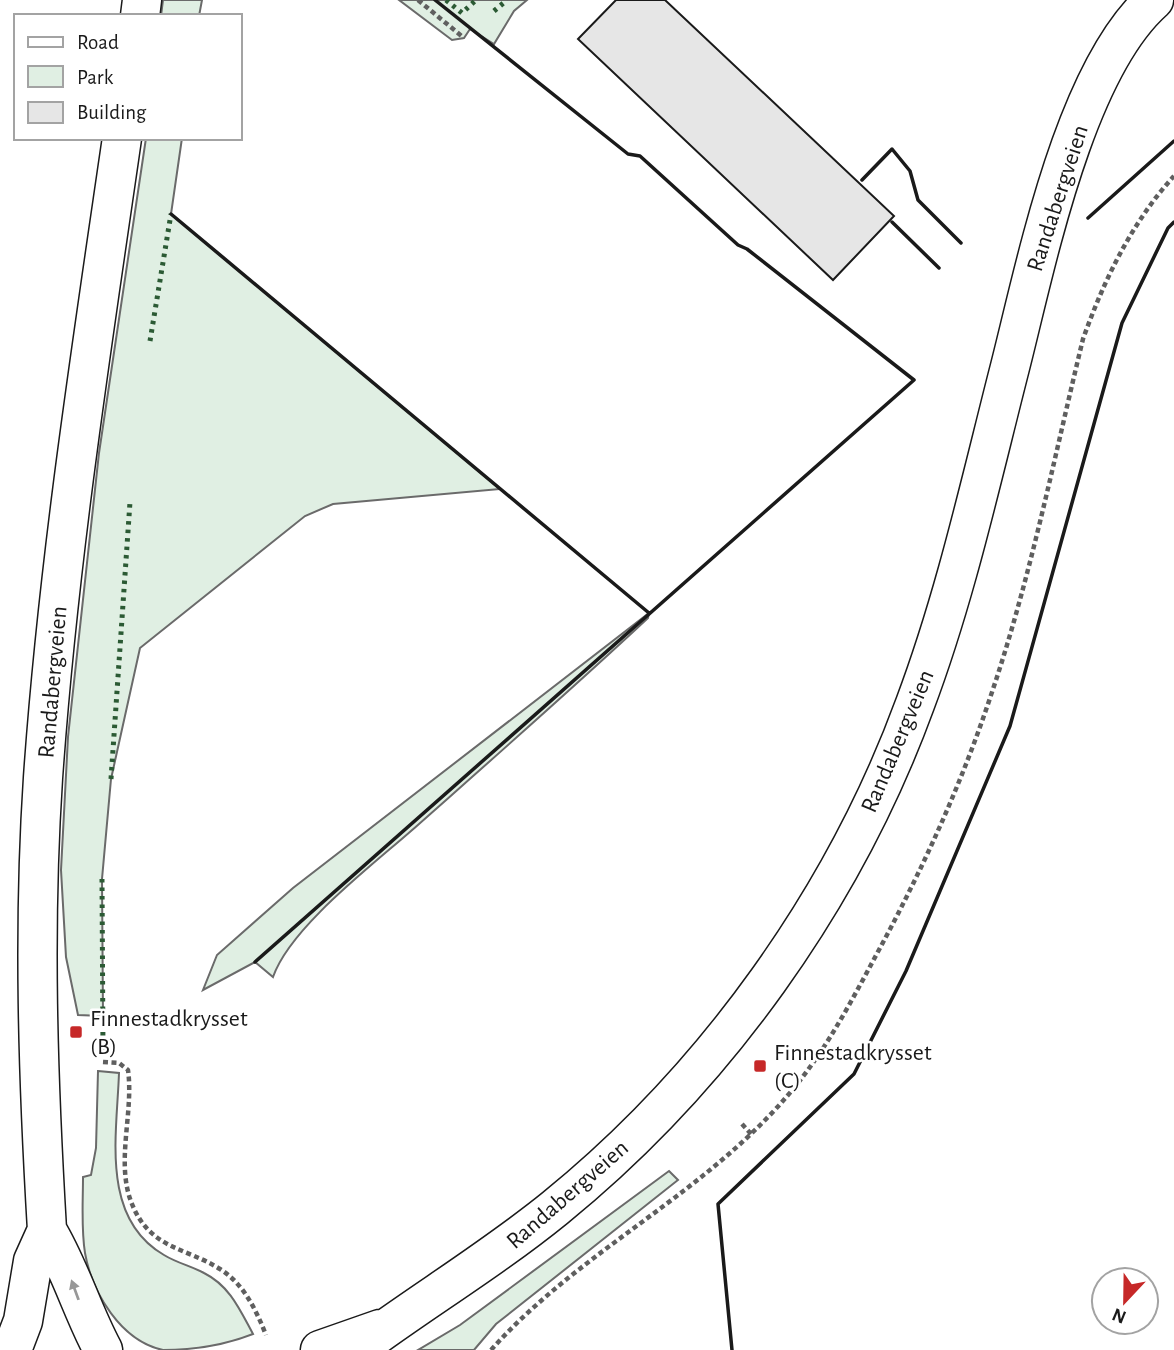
<svg xmlns="http://www.w3.org/2000/svg" width="1174" height="1350" font-family="'Alegreya Sans',sans-serif">
	<rect width="100%" height="100%" fill="#fff"/>
	<path fill="#e0efe3" stroke="#6a6a6a" stroke-width="2" d="M163,0H202L199,16H161Z
		M399,0H527L514,11L494,44L470,29L464,38L452,40Z
		M146,138H182L171,214L500,489L333,504L305,516L140,648L111,779L102,879L103,1016L78,1015L66,957L61,870L68,737L99,453Z
		M649,613L648,618C570,691 490,761 411,831C370,867 290,928 273,977L255,962L203,990L217,955L293,888Z
		M98,1071L119,1073C117,1134 100,1218 164,1255C177,1263 191,1266 204,1273C230,1286 240,1310 253,1334C225,1345 194,1350 163,1350C121,1341 92,1293 85,1253C81,1229 83,1202 83,1177L91,1175L96,1148Z
		M669,1171L678,1180L496,1324L474,1350H418L460,1325Z"/>
	<path fill="#e6e6e6" stroke="#1a1a1a" stroke-width="2" d="M616,0H665L894,216L833,280L578,39Z"/>
	<g fill="none" stroke-linecap="round" stroke-linejoin="round">
		<g stroke="#1a1a1a" stroke-width="41">
			<path id="major" d="M320,1350L380,1329
				M356,1350C422,1301 491,1260 555,1208C715,1078 844,898 915,704C956,595 981,480 1010,367C1036,265 1074,71 1154,0"/>
		</g>
		<g stroke="#1a1a1a" stroke-width="41">
			<path id="highway" d="M140,16L142,0
				M47,1230C70,1268 82,1311 103,1350
				M12,1350L23,1321L33,1261L47,1230C38,1079 33,929 43,778C58,564 91,351 122,138"/>
		</g>
		<path stroke="#5f5f5f" stroke-width="4.5" stroke-dasharray="5 3.5" stroke-linecap="butt" d="M418,0L464,38
			M103,1062L119,1063L128,1070C134,1113 115,1163 132,1204C150,1249 185,1247 220,1269C244,1284 256,1310 266,1335
			M742,1124L751,1134
			M491,1350C573,1258 685,1204 770,1115C820,1063 846,1011 880,948C923,868 961,785 990,698C1030,581 1054,458 1083,339C1104,280 1132,222 1174,176"/>
		<use href="#major" stroke="#fff" stroke-width="38"/>
		<use href="#highway" stroke="#fff" stroke-width="38"/>
		<path stroke="#2b5a34" stroke-width="5" stroke-dasharray="3.5 5" stroke-linecap="butt" d="M446,0L462,13L476,0
			M494,11L507,0
			M150,341L171,214
			M111,779L130,502
			M102,879L103,1052"/>
		<path stroke="#1a1a1a" stroke-width="3.5" d="M862,180L892,149L910,171L918,200L961,243
			M171,214L649,613
			M1088,218L1174,141
			M892,222L939,268
			M255,962L914,380L747,249L738,245L640,156L628,154L435,0
			M732,1350L718,1204L854,1074L906,971L1010,726L1122,323L1168,228L1174,222"/>
	</g>
	<defs><path id="oneway-solid" d="M-6-.8H1V-3.2L6.5 0L1 3.2V.8H-6Z" transform="scale(1.75)"/></defs>
	<use fill="#989898" href="#oneway-solid" transform="translate(75 1290) rotate(-110)"/>
	<g fill="#c62828" stroke="#fff" stroke-width="2.5">
		<rect x="69" y="1025" width="14" height="14" rx="3.5"/>
		<rect x="753" y="1059" width="14" height="14" rx="3.5"/>
	</g>
	<g text-anchor="middle" stroke-width="5" stroke-linejoin="round" paint-order="stroke">
		<g font-size="24" fill="#1a1a1a" stroke="#fff">
			<text transform="translate(1057 198) rotate(-72)" y="8">Randabergveien</text>
			<text transform="translate(52 682) rotate(-85)" y="8">Randabergveien</text>
			<text transform="translate(897 741) rotate(-67)" y="8">Randabergveien</text>
			<text transform="translate(567 1194) rotate(-41)" y="8">Randabergveien</text>
		</g>
		<g font-size="24" fill="#1a1a1a" stroke="#fff" text-anchor="start">
			<text x="90" y="1026">Finnestadkrysset<tspan x="90" dy="28">(B)</tspan></text>
			<text x="774" y="1060">Finnestadkrysset<tspan x="774" dy="28">(C)</tspan></text>
		</g>
	</g>
	<rect x="14" y="14" width="228" height="126" fill="#ffffff" stroke="#a3a3a3" stroke-width="2"/>
	<rect x="28" y="37" width="35" height="10" fill="#ffffff" stroke="#a3a3a3" stroke-width="2"/>
	<text x="77" y="49" font-size="21" fill="#1a1a1a">Road</text>
	<rect x="28" y="66" width="35" height="21" fill="#e0efe3" stroke="#a3a3a3" stroke-width="2"/>
	<text x="77" y="84" font-size="21" fill="#1a1a1a">Park</text>
	<rect x="28" y="102" width="35" height="21" fill="#e6e6e6" stroke="#a3a3a3" stroke-width="2"/>
	<text x="77" y="119" font-size="21" fill="#1a1a1a">Building</text>
	<g transform="translate(1125 1301) rotate(202)"><circle r="33" fill="#ffffff" stroke="#a3a3a3" stroke-width="2"/>
	<path d="M0-5L12 26L0 18L-12 26Z" fill="#c62828"/>
	<text y="-10" font-size="19" font-weight="bold" text-anchor="middle" fill="#1a1a1a">N</text>
	</g>
</svg>
